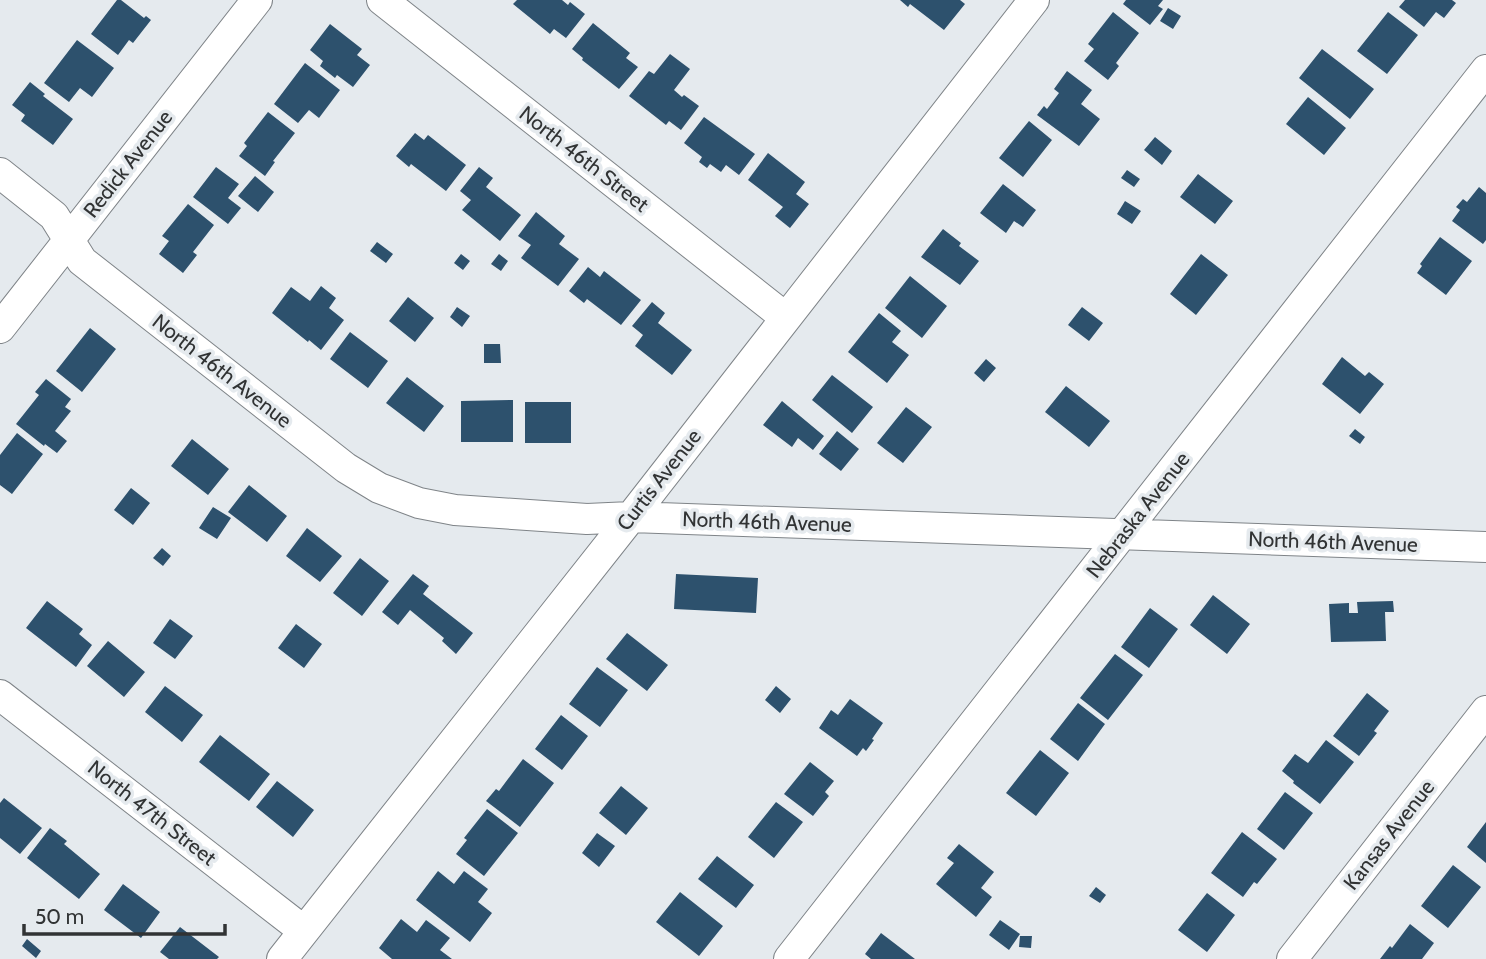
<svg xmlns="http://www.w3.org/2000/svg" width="1486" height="959" font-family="Cabin,sans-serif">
	<rect width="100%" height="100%" fill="#e5eaee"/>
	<path fill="#2d516d" d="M117,0H121L144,18L146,16L151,20L133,43L129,40L118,55L91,34Z
		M517,0H562L568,5L570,2L585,14L566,38L554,29L550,34L513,4Z
		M900,0H960L965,4L944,30L910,4L908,7Z
		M1126,0H1163L1158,6L1163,9L1150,25L1123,4Z
		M1405,0H1452L1456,3L1444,18L1436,12L1424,27L1399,7Z
		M1168,8L1181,16L1173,29L1160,21Z
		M1113,12L1139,33L1116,63L1119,66L1108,80L1084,61L1094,49L1088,44Z
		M1388,12L1418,35L1387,74L1357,51Z
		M593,23L630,53L626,58L638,67L619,89L582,60L583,58L572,49Z
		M330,24L362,49L357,55L370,65L353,87L337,75L335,78L320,66L323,61L310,50Z
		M77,40L114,68L92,97L80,88L69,102L44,83Z
		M1322,49L1374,89L1350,119L1299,78Z
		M670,54L690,69L674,90L682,97L684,95L699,106L681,130L669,121L666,125L629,96L649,71L654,74Z
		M305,63L340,90L319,118L309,110L298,123L274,104Z
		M1067,71L1092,90L1081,104L1100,119L1079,146L1037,115L1044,106L1047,109L1059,93L1054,89Z
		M30,82L45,94L43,96L73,119L53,145L21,121L25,115L12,105Z
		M1308,97L1346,128L1324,155L1286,124Z
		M268,112L295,133L273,161L275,162L265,176L239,156L247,146L244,143Z
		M704,117L755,154L739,175L726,165L721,172L710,164L707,168L699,162L702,157L684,143Z
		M1029,121L1052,140L1023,177L999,158Z
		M415,133L424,140L428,135L466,165L446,191L411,164L409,167L396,156Z
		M1155,137L1172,151L1162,165L1144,150Z
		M768,153L805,182L796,194L809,204L790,228L775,216L783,207L748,180Z
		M216,167L239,184L228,198L241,208L228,224L193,197Z
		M479,167L493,178L486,187L521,215L500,241L462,210L471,200L460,191Z
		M1127,170L1140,179L1134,187L1121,178Z
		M1198,174L1233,201L1215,224L1180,197Z
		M255,176L274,192L258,212L238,196Z
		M1003,184L1036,210L1023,227L1014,221L1006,233L980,213Z
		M1479,187L1486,193V240L1483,244L1452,221L1460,210L1456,207L1463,199L1467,202Z
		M1125,201L1141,211L1132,224L1117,214Z
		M188,204L214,225L193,252L197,255L183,273L159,254L169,241L162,236Z
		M536,212L565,236L559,244L579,259L558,286L521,258L531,245L518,236Z
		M943,229L961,243L959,246L979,261L960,285L921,257Z
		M1440,237L1472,261L1446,295L1417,273L1422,266L1420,264Z
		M377,242L393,254L386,263L370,251Z
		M461,254L470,261L463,270L454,263Z
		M499,254L508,261L501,271L491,264Z
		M1201,254L1228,275L1196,315L1170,294Z
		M588,267L600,277L604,271L641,300L621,325L587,299L584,303L569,291Z
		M910,276L947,306L922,338L885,308Z
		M321,286L336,298L329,308L344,320L321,350L309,340L308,342L272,313L291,287L310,301Z
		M408,297L434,318L415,342L389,321Z
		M652,302L665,313L658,323L692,350L672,375L635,346L643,335L632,326Z
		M457,307L470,316L462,327L450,317Z
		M1082,307L1103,323L1089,341L1068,325Z
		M879,313L901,331L892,342L909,355L887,383L848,352Z
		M90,328L116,349L82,392L56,371Z
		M350,332L388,361L368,388L330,359Z
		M484,344H500L501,363H484Z
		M1342,357L1365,376L1369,372L1384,384L1360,414L1322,384Z
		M986,359L996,368L984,382L974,373Z
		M832,375L873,407L852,433L812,400Z
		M407,377L444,406L424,432L386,403Z
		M46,379L71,399L65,407L71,411L55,431L67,441L57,453L45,444L44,446L16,424L39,395L35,392Z
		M1066,386L1110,421L1089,447L1045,412Z
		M513,400V442H461V401Z
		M782,401L824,436L813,450L798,438L792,447L763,425Z
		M525,402H571V443H525Z
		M906,407L932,427L903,463L877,443Z
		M1355,429L1365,437L1360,444L1349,436Z
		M837,431L859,449L841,471L819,454Z
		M17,433L43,454L12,494L0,485V455Z
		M192,439L229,469L208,495L171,466Z
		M249,485L287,516L267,542L228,512Z
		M131,488L150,503L133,525L114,510Z
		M213,507L231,518L217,539L199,528Z
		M307,528L342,556L320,582L286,556Z
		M162,548L171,556L163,566L153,558Z
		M360,558L389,581L362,616L333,593Z
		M413,574L429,586L423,594L473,633L456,654L442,641L444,638L410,610L398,625L382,612Z
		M676,574L758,578L756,613L674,609Z
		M1213,595L1250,624L1227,654L1190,625Z
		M47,601L83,629L79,634L92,645L76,667L26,628Z
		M1393,601L1394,612H1385L1386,641L1331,642L1329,604L1349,603V613H1358L1357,602Z
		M1150,608L1178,629L1149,668L1121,647Z
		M170,619L193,636L175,659L153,643Z
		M296,624L322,644L304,668L278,648Z
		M627,633L668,665L647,691L606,659Z
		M108,641L145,672L124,697L87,666Z
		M1115,654L1143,675L1108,720L1080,698Z
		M597,667L628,690L600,727L569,704Z
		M165,686L203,715L182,742L145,712Z
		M776,686L791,699L780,713L765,700Z
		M1367,693L1389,711L1374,731L1377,733L1359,756L1333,736Z
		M850,699L883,723L872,739L874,740L866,751L863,748L857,756L819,728L831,710L838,715Z
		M1078,703L1105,724L1078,761L1050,739Z
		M561,715L588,736L562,770L535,749Z
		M220,735L270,774L249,801L199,762Z
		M1326,740L1354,762L1320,804L1293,783L1294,781L1282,771L1295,754L1308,763Z
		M1040,750L1069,773L1036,816L1006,793Z
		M523,759L554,783L520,827L486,801L496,789L499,791Z
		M810,762L834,781L825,792L829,796L813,816L784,794Z
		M277,781L314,810L293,837L256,807Z
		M621,786L648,808L626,835L599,813Z
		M1285,792L1313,813L1284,850L1257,829Z
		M4,798L42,828L20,854L0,838V803Z
		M776,802L803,822L774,858L748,837Z
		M487,809L518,833L484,876L456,854L467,840L464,838Z
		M1486,822V863L1467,847Z
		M50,828L67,841L64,844L100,874L79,899L27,858Z
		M1242,832L1277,859L1257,884L1254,882L1243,897L1211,873Z
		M597,833L615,846L599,867L582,853Z
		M959,844L994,872L981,888L992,897L976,917L936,884L954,863L947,858Z
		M717,856L754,885L736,908L698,879Z
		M1453,865L1481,887L1448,928L1421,906Z
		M438,871L454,884L464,871L488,889L478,902L492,913L470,942L416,900Z
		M123,884L160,912L141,938L104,910Z
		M1096,887L1106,895L1100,903L1089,896Z
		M680,892L723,926L699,956L656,922Z
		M1207,893L1235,915L1207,952L1178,930Z
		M401,919L417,932L426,920L450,938L440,950L452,959H392L379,948Z
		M1000,920L1020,934L1009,950L989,935Z
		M1410,924L1434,943L1422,959H1380L1390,946L1392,948Z
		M180,927L219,957L217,959H169L160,952Z
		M881,933L915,959H871L865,954Z
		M1020,936H1032L1031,948L1019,947Z
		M27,939L41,951L36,958L22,946Z"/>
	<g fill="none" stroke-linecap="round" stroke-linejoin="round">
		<g stroke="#7f8488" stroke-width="32">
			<path id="minor" d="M382,0L786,318
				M0,173L54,216L82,261L346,468L379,488L419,503L455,510L587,519L631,517L1486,547
				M0,328L257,0
				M0,695L304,931
				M282,959L631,517L1034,0
				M789,959L1486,70
				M1292,959L1486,711"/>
		</g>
		<use href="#minor" stroke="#fff" stroke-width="30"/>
	</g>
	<g text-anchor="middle" stroke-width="7" stroke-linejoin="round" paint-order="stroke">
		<g font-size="21" fill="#313334" stroke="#e5eaee">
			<text transform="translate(584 159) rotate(38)" y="7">North 46th Street</text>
			<text transform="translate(128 164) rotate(-52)" y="7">Redick Avenue</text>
			<text transform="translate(222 371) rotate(38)" y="7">North 46th Avenue</text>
			<text transform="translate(659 480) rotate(-52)" y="7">Curtis Avenue</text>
			<text transform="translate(1138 515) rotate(-52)" y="7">Nebraska Avenue</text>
			<text transform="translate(767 522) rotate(2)" y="7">North 46th Avenue</text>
			<text transform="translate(1333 542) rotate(2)" y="7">North 46th Avenue</text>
			<text transform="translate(152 813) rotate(38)" y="7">North 47th Street</text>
			<text transform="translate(1389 835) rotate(-52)" y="7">Kansas Avenue</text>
		</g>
	</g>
	<path d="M24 924v10h201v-10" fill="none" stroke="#313334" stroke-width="3.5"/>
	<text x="35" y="924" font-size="21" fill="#313334" stroke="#e5eaee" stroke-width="5" paint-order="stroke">50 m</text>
</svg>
